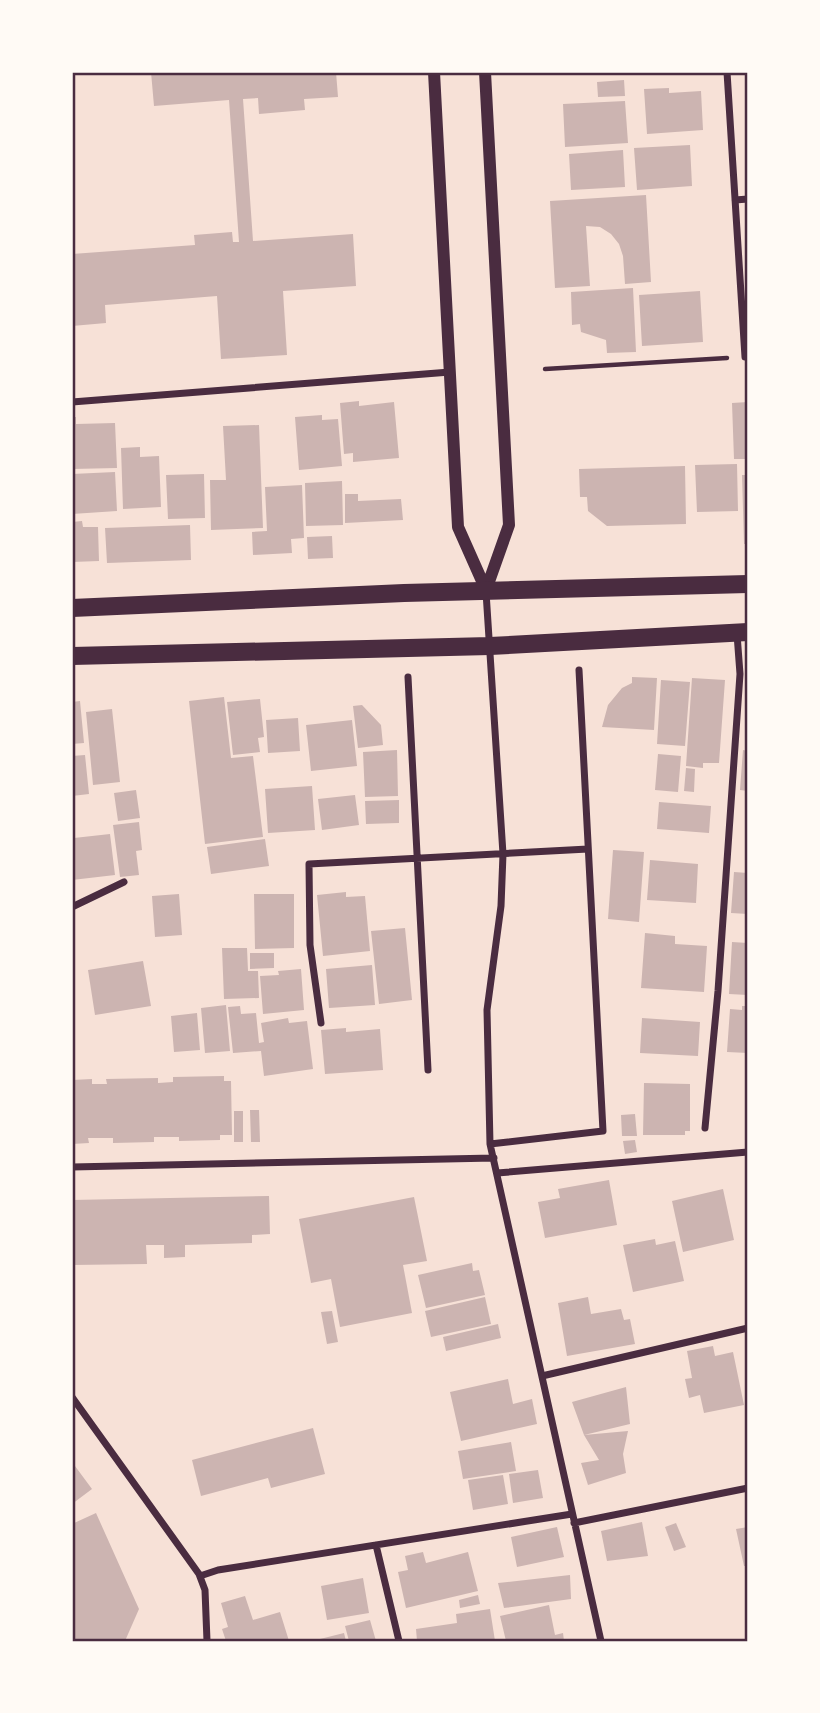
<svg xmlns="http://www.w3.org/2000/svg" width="820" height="1713" font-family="Lora,serif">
	<rect width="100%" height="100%" fill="#f7e1d7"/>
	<path fill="#ccb4b1" d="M151,72H336L338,97L304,99L305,110L259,114L258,98L243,99L253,241L353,234L356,286L283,291L287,355L221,359L217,296L105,305L106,323L72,326V254L195,245L194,235L232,232L233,242H239L229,100L154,106Z
		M624,80L625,96L598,97L597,82Z
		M669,88V93L701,91L703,130L647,134L644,89Z
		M625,101L628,143L565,147L563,104Z
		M690,145L692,186L637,190L634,148Z
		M623,150L625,187L571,190L569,154Z
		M646,195L651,282L625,284L623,256L619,244L611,234L600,227L586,226L590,286L555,288L550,201Z
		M633,288L636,352L607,353L606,340L581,332L580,324L572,325L571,292Z
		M700,291L703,342L642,346L639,295Z
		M359,401V406L394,402L399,458L353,462V453L344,454L340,403Z
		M748,402V459H734L732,403Z
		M322,415V420L338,419L342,466L299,470L295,417Z
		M72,417H76V424L115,423L117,468L72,469Z
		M259,425L263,528L211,530L210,480H226L223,426Z
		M140,447V457L159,456L161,507L123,509L121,448Z
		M737,464L738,511L697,512L695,465Z
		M685,466L686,524L607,526L588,511L587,497H580L579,469Z
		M115,472L117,511L72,514V474Z
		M204,474L205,518L168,519L166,475Z
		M742,475H748V544H744Z
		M342,481L343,525L306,526L305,483Z
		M302,485L304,538L291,539L292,553L253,555L252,532L267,531L265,487Z
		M345,494H358V501L401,499L403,520L345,523Z
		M82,521L83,527H98L99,561L72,562V522Z
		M190,525L191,560L107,563L105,528Z
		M332,536L333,558L308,559L307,537Z
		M632,677L657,678L654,730L602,727L608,705L622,688L632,683Z
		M692,678L725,680L719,763H703V768L686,766Z
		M661,680L690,682L685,746L657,744Z
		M224,697L231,758L253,756L263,837L205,844L189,701Z
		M260,699L264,737L258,738L260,752L233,755L227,702Z
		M80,701L84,743L72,744V702Z
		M362,705L381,725L383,745L358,748L353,706Z
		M112,709L120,782L93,785L86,712Z
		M298,718L300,751L268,753L266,720Z
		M352,720L357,766L311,771L306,725Z
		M397,750L398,796L365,797L363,752Z
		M743,750L748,751V791L740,790Z
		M658,754L681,756L678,792L655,790Z
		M85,755L89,794L72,796V756Z
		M686,768L695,769L694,792L684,791Z
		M312,786L315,830L268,833L265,789Z
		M136,790L140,818L118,821L114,793Z
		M355,795L359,825L322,830L318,799Z
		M399,800V823L366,824L365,801Z
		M659,802L711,806L709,833L657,829Z
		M139,822L142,850L136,851L139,875L120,877L113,825Z
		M110,834L115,875L72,880L74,838Z
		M265,839L269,866L211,874L207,847Z
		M613,850L644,852L639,922L608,919Z
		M650,860L698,864L696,903L647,900Z
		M734,872L748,873V914L731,913Z
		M346,892V897L365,896L370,951L323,956L317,895Z
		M179,894L182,935L155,937L152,896Z
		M254,894H294V948L255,949Z
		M405,928L412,1000L379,1004L371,931Z
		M645,933L675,936V944L707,946L704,992L641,988Z
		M732,942L748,943V995L729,994Z
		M222,948H247L248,971H258L259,998L224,999Z
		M250,953H274V968L250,969Z
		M143,961L151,1006L95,1015L88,970Z
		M372,965L375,1005L329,1008L326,969Z
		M301,969L304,1010L263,1014L260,976L279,975L278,971Z
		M226,1005L230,1051L205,1053L201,1008Z
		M240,1006L241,1014L256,1013L259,1043L264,1042L261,1023L288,1018L289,1023L307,1021L313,1069L264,1076L261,1051L233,1053L228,1007Z
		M742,1006H748V1053L727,1052L730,1009L742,1010Z
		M197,1013L200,1050L174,1052L171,1016Z
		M642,1018L700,1022L698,1056L640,1053Z
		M346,1028V1032L380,1029L383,1070L325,1074L321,1030Z
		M224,1076V1081H231L232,1135H220V1140L179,1141V1137H154V1142L113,1143V1138H88L89,1143L72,1144V1080L92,1079V1084H107L106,1079L158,1078V1083L173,1082V1077Z
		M644,1083L690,1084V1131H685V1135H643Z
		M250,1110H259L260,1142H251Z
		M234,1111H243V1142H234Z
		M635,1114L637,1136H622L621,1115Z
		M635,1140L637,1152L625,1154L623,1141Z
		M609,1180L617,1225L545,1238L538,1202L560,1198L558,1189Z
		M723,1189L734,1240L683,1252L672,1201Z
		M269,1196L270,1234L252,1235V1243L185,1245V1257L164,1258V1245H146L147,1264L72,1265V1200Z
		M414,1197L427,1261L403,1265L412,1313L340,1327L331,1279L311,1283L299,1219Z
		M655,1239L656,1245L675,1241L684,1281L633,1292L623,1245Z
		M472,1263L473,1271L479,1270L485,1295L426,1308L418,1275Z
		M485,1297L491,1324L431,1337L425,1311Z
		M588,1297L591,1314L621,1309L624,1320L630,1319L635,1344L567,1356L558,1303Z
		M332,1311L338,1342L327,1344L321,1312Z
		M498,1324L501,1338L446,1351L443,1337Z
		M713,1346L715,1356L733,1352L744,1405L704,1413L700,1395L689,1398L685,1379L692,1378L687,1351Z
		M508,1379L513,1404L532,1399L537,1424L461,1441L450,1392Z
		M626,1387L630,1424L584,1435L572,1402Z
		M313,1428L325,1474L271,1488L268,1478L201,1496L192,1460Z
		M628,1431L623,1454L626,1473L588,1485L581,1463L599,1460L584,1435Z
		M511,1442L516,1471L463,1479L458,1451Z
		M72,1462L92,1489L72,1504Z
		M538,1470L543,1498L513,1503L509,1474Z
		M503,1475L508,1504L473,1510L468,1480Z
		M96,1513L139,1609L125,1641H72V1524Z
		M642,1522L648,1556L607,1561L601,1531Z
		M676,1523L686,1547L674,1551L665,1527Z
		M557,1527L564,1557L517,1567L511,1537Z
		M748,1527V1566H744L736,1529Z
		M423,1552L426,1563L468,1552L478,1591L406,1608L398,1572L408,1570L405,1556Z
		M570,1575L571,1599L504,1608L498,1583Z
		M363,1578L369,1613L327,1620L321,1586Z
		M478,1595L480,1604L460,1608L459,1600Z
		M245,1596L253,1620L280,1612L289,1641H226L222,1629L228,1627L221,1603Z
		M549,1605L555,1635L563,1633L564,1641H506L500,1616Z
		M490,1609L495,1641H417L416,1629L457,1623L456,1614Z
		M370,1620L376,1641H349L345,1626Z
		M344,1633L346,1641H316V1640Z"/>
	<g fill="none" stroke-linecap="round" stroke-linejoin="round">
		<path stroke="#4a2c40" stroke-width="4.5" d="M545,369L727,358"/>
		<path stroke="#4a2c40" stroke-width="7" d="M727,72L745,357L748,356
			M735,200L748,199
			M72,402L450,372
			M486,592L503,854L501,906L487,1010L490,1144L601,1641
			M408,677L428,1070
			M72,907L124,882
			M321,1023L310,945L309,864L588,849
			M705,1128L718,991L740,674L737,634
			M490,1144L603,1131L579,670
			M72,1167L494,1158
			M497,1173L748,1152
			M542,1376L748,1328
			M72,1397L199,1574L205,1590L207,1641
			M574,1523L748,1488
			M376,1545L399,1641
			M200,1576L218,1570L572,1514"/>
		<path stroke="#4a2c40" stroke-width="12" d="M434,72L458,527L486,590
			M485,72L509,525L486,590"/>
		<path stroke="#4a2c40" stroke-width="18" d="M72,608L404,593L748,584
			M72,656L490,646L748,632"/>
	</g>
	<rect width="820" height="1713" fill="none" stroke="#fffaf5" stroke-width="147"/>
	<rect x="74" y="74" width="672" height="1566" fill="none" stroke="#4a2c40" stroke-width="2.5"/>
</svg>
